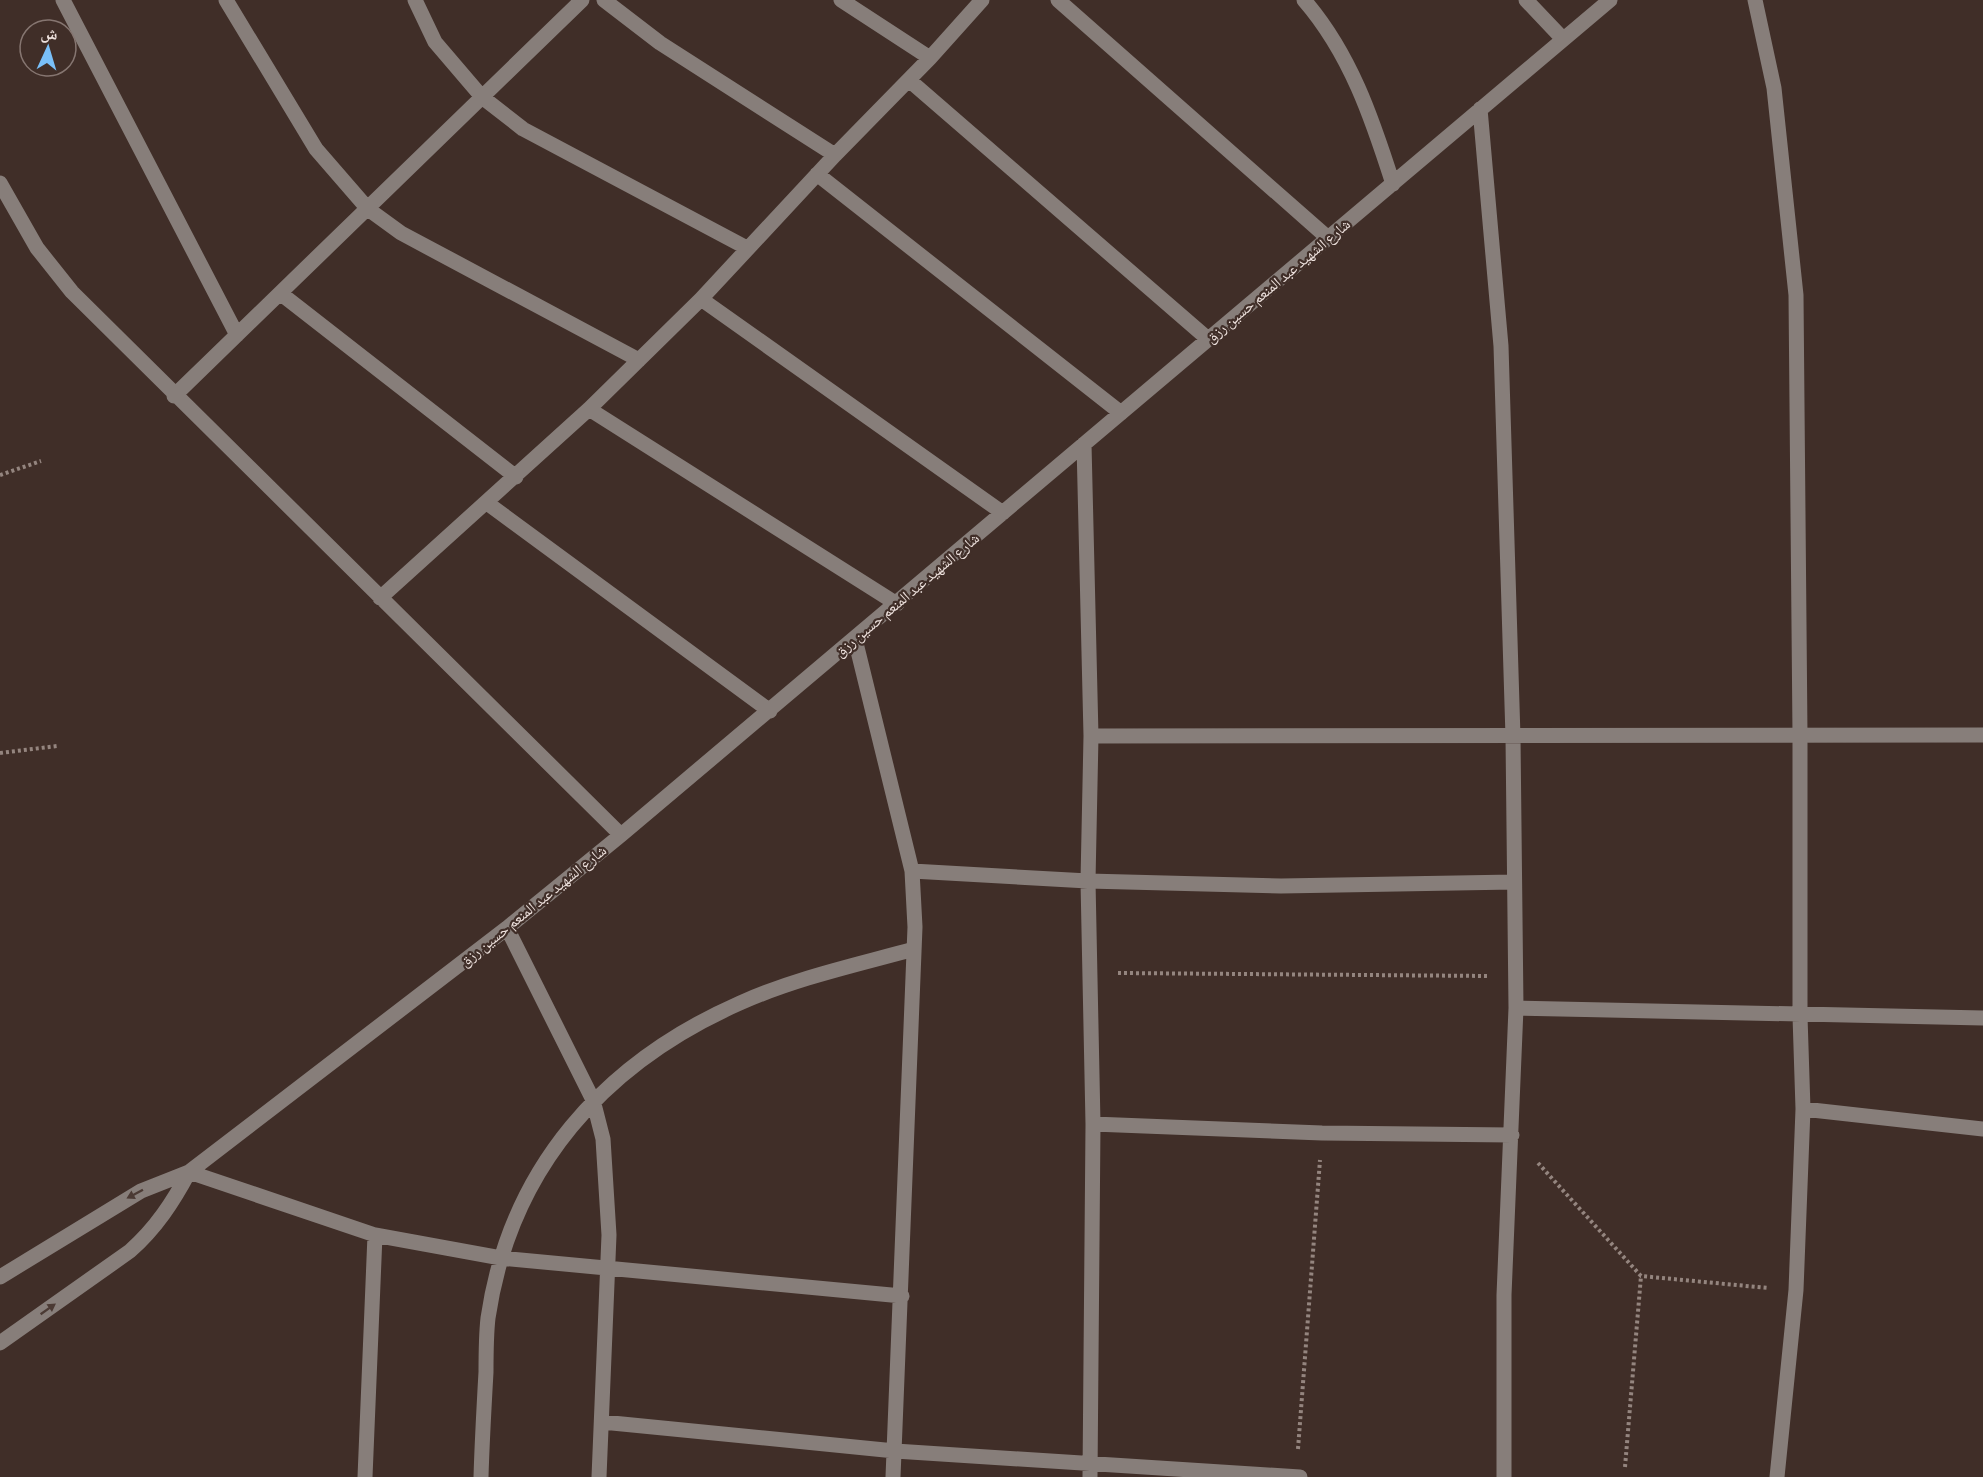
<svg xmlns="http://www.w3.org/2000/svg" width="1983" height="1477" font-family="Commissioner,'Noto Naskh Arabic',sans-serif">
	<rect width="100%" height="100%" fill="#402e28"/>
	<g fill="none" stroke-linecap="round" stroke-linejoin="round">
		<path stroke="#94857f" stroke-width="4" stroke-dasharray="3 3" stroke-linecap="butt" d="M0,475L41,461
			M0,753L57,746
			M1118,973L1489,976
			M1538,1163L1641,1276L1768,1288
			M1298,1449L1320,1160
			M1625,1467L1641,1276"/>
		<path stroke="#877e7a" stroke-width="15" d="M63,0L237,335
			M226,0L316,149L368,209L401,233L639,360
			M415,0L435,42L482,97L523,129L747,248
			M604,0L660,43L835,155
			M841,0L930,58
			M1058,0L1328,238
			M1304,0C1350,53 1372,118 1393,184
			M1526,0L1563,39
			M1755,0L1774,88L1796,295L1800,735V1016L1803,1109L1796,1290L1777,1477
			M909,80L1208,339
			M1480,109L1501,346L1513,737L1516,1008L1504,1295V1477
			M817,174L1121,413
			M0,183L37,248L72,292L621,835
			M280,293L516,477
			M701,299L1003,513
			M174,396L582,0
			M589,409L897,604
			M1084,444L1091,736L1088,881L1093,1124L1090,1477
			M487,503L770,711
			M380,598L589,409L701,299L835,155L930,58L982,0
			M855,639L912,871L915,927L893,1477
			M1091,736L1983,735
			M912,871L1088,881L1281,886L1514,882
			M507,928L593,1100L603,1139L609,1235L599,1477
			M1516,1008L1983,1018
			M1803,1109L1983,1129
			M1093,1124L1322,1133L1512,1135
			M189,1172L375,1235L501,1258L902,1296
			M0,1277L141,1191L189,1172L507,928L621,835L1610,0
			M0,1343L130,1251C156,1228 173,1202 189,1172
			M602,1422L895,1451L1300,1477
			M365,1477L375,1235
			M481,1477C482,1442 484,1407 486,1372C486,1355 486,1336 488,1318C510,1168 604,1063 740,1003C796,978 856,965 914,949"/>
	</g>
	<defs><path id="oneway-solid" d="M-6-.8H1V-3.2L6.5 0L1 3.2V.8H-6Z" transform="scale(1.5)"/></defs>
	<g fill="#4b3a34">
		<use href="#oneway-solid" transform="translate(135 1194) rotate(152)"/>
		<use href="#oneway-solid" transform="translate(48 1309) rotate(-35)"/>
	</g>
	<g text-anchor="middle" stroke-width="4.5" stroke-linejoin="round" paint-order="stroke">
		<g font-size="15" fill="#eee2de" stroke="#402e28">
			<text transform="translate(1278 281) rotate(-40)" y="5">شارع الشهيد عبد المنعم حسين رزق</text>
			<text transform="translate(907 595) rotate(-40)" y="5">شارع الشهيد عبد المنعم حسين رزق</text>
			<text transform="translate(533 906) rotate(-39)" y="5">شارع الشهيد عبد المنعم حسين رزق</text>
		</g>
	</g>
	<g transform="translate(48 48) rotate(4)"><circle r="28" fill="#402e28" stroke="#867671" stroke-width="1.5"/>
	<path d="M0-4.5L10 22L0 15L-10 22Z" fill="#79bff8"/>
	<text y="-9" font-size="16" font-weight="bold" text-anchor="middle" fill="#eee2de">ش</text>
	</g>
</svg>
